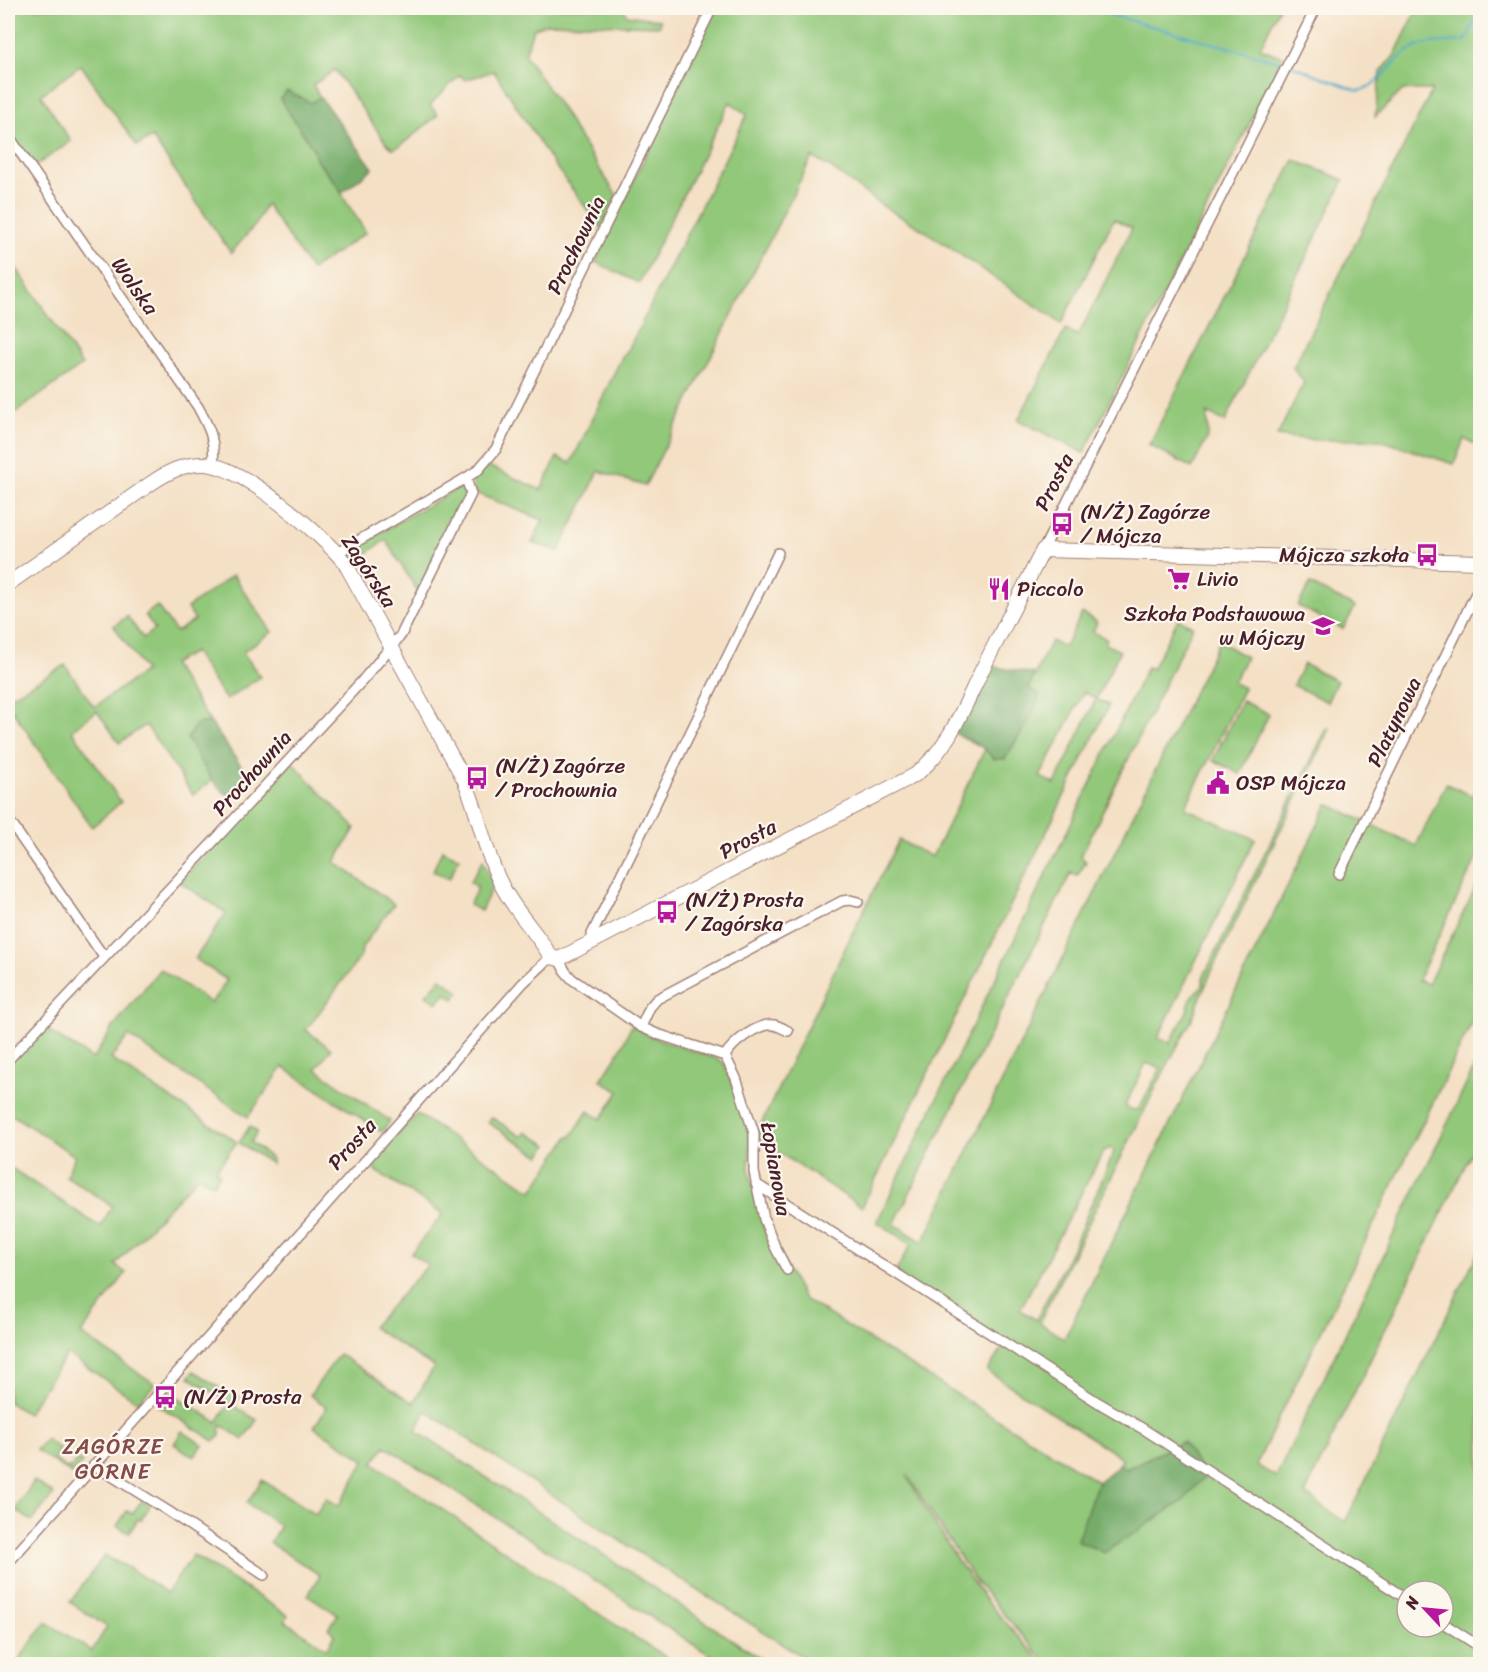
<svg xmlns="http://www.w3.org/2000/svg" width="1488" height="1672" font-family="Sriracha,sans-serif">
	<rect width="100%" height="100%" fill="#fbf7ec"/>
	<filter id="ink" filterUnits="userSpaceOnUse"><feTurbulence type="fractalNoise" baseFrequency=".0167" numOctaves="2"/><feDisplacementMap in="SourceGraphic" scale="12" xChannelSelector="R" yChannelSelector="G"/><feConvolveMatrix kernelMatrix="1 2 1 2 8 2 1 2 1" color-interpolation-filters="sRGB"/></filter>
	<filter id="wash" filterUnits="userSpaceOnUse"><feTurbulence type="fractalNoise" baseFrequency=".008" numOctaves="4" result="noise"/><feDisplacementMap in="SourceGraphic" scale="24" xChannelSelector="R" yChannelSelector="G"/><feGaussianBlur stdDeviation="1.35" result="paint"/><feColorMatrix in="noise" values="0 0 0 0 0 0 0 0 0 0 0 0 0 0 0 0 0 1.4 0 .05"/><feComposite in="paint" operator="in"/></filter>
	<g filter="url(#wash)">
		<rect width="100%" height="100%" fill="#f4e0c5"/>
		<path fill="#92c87a" stroke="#6e7452" stroke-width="1.5" fill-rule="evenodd" d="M8,8H623L627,15L660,20V26L547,23L533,29L525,55L566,115L573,128L617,196L601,228L550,159L494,71L465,80L460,75L430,105L438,115L400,146L393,149L386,143L335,70L313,85L320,97L311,103L280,99L313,148L316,160L339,187L345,200L365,231V233L311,270L266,204L256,224L231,253L152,137L137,146L81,65L41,95L71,141L31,169L8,135Z
			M715,8H1279L1260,48L1283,57L1084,453L1018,420L1066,329L1078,336L1132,228L1114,219L1061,324L1051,316L925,231L883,206L831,168L812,157L645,486L599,471L559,551L532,543L543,520L475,493L472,480L488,466L541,490L557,457L571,463L622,357L628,350L747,115L730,102L639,283L595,262Z
			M1418,8H1480V446L1464,439L1454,464L1380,440H1315L1277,436L1304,382L1293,368L1432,90H1403L1375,117L1381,72L1394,56Z
			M1294,160L1344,180L1225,422L1207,413L1208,436L1192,468L1149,445Z
			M8,256L82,365L8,418Z
			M462,486L466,487L468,490L418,592L386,540L354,562L350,556L352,551L359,547L358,545Z
			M233,575L272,632L243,652L260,677L226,700L194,652L172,664L210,722L196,724L187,739L213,780L193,795L146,725L119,743L97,711L72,730L121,802L92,827L8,704V698L65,665L94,707L145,671L114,626L127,616L143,638L155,629L145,615L157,606L176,632L195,620L187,608Z
			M1310,584L1355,607L1343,629L1298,606Z
			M1082,613L1097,622L1093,632L1107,639L1105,644L1120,651L1096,699L1109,705L862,1207L755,1137L848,942L899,840L932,857L985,749L994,759L1051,641L1065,647ZM1084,692L1096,699L1055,784L1040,777Z
			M1178,619L1193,626L1081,856L1086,862L1077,876L1071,873L894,1224L923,1242L1219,641L1246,657L1233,683L1244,688L1185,808L1255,839L1158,1038L1170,1043L1187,1011L1191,997L1203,985V978L1327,728L1330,729L1212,970L1191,1021L1161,1077L1040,1321V1323L1064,1339L1328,804L1416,846L1446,784L1473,796L1480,783V851L1418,980L1428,984L1480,879V1006L1256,1465L1276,1477L1480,1056V1135L1305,1494L1345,1522L1480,1248V1664H1047L976,1582L907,1475L916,1493L958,1561L984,1598L1043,1664H814L616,1538L426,1411L416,1431L769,1664H724L385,1446L373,1463L591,1609L677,1664H16L46,1622L92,1651L107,1627L70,1602L104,1556L129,1568L167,1593L193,1555L288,1615L285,1621L327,1649L335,1635L328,1628L338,1615L308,1595L320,1575L270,1543L280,1526L247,1503L262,1480L316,1514L326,1498L339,1506L365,1460L314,1427L327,1407L310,1395L339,1354L413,1403L434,1367L372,1327L428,1265L411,1253L443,1214L369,1166L417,1114L532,1191L569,1136L571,1137L588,1111L601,1119L619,1092L601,1080L619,1052L632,1025L655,1038L720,1060L725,1065L751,1137L749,1169L764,1228L804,1299L1098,1482L1077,1540L1182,1442L1125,1469L1120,1464L1122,1458L987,1371L1003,1347L893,1277L911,1244L877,1222L1147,667L1152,669ZM1146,1063L1161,1068L1138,1110L1130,1109L1125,1106ZM1111,1148L1114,1150L1113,1154L1074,1245L1036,1320L1020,1310L1102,1154L1106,1150ZM1407,1591H1443V1627H1407Z
			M1304,664L1337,681L1327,702L1293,685Z
			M1242,701L1269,714L1240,774L1213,760Z
			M292,762L355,828L335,862L394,904L362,947L361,956L306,1030L331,1049L316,1069L390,1121L382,1132L283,1067L248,1117L128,1036L111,1059L237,1142L216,1170L220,1174L213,1184L199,1175L115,1265L126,1273L81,1334L155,1384L138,1402L67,1354L27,1414L8,1402V1166L100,1227L112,1206L66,1176L75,1156L8,1112V1063L42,1027L93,1059L114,1026L160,969L211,1003L227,980L195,959L226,913L180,882Z
			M442,850L459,858L449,879L433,871Z
			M483,860L493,885L481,911L469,905L478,887L470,882Z
			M441,978L460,992L454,999L445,993L437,1003L426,995Z
			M491,1117L522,1137L526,1132L548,1145L540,1156L487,1122Z
			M250,1126L257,1132L251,1142L272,1159V1164L239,1143Z
			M194,1371L229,1394L231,1392L240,1397L234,1406L257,1420L243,1440L221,1425L220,1436L214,1441L158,1405L170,1392L217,1422L230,1403L189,1377Z
			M182,1431L203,1445L194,1457L174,1444Z
			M46,1439L60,1449L54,1459L68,1469L78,1459L82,1463L72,1474L36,1450Z
			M34,1481L54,1494L32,1521L15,1510Z
			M142,1500L150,1506L141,1520L138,1519L129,1533L117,1526L127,1511L132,1514Z"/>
		<path fill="#75ac6a" stroke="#60664a" stroke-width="1.5" d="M287,91L311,103L320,97L373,168L341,193L339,187L316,159L313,148L280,99Z
			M990,666L1035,674L1028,688L1039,694L1035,710L1005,759H994L985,749L955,733Z
			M210,722L251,780L233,797C214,791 198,756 187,739L196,724Z
			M1183,1442L1205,1476L1183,1501L1104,1553L1077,1540L1098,1482L1120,1464L1126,1469Z"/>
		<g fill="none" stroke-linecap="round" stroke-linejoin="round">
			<path stroke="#50a7cd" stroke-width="2" d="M1086,8L1285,63
				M1291,65L1358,91C1382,86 1392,58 1414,48C1429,41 1448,42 1465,41C1474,31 1470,22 1480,12"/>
		</g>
	</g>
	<g filter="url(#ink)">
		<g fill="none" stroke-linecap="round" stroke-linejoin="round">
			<g stroke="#9f8078" stroke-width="12">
				<path id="street" d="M8,135L198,407C209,427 216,441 213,465
					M1043,550L1316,8
					M337,553L466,478L478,470L496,449L712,8
					M8,819L104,957
					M1339,874L1480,585
					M594,941L592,934L778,553
					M559,959L565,971L572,979L641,1027L657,1034L725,1056L736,1078L754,1133V1172L764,1219L775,1247L787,1270
					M641,1027L650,1007L657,999L842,901L850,900L858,902
					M725,1056C732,1043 759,1022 774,1025C779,1026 784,1029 788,1031
					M8,1060L214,841L362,681L401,635L471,494L466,478
					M756,1184L1099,1403L1145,1430L1407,1599
					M94,1465L168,1511L264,1575
					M8,1563L523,983L551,957
					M1443,1623L1480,1647"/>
			</g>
			<g stroke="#9f8078" stroke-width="16">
				<path id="secondary" d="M8,584L150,484C166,473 184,463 205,464C242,466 322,534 345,563L464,779C479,813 484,851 501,884C514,911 536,931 551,957L559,959L915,775C949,749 964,706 983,668C1003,629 1023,589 1043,550L1480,562"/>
			</g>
			<use href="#street" stroke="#fff" stroke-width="9"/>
			<use href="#secondary" stroke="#fff" stroke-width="14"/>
		</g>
	</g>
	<defs>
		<g id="bus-bare" transform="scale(1.8)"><path d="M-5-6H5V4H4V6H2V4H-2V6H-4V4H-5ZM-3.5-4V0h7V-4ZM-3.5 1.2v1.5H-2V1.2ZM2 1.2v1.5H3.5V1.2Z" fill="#b5179e" stroke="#fbf7ec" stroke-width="2.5" paint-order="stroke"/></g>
		<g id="supermarket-bare" transform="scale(1.8)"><path d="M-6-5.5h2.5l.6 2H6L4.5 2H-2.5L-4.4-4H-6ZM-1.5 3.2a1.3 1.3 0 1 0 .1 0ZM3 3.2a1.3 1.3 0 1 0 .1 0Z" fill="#b5179e" stroke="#fbf7ec" stroke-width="2.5" paint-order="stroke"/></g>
		<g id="restaurant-bare" transform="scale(1.8)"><path d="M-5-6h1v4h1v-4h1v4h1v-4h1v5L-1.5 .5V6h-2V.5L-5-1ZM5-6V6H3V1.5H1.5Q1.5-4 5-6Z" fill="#b5179e" stroke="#fbf7ec" stroke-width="2.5" paint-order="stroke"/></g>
		<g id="school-bare" transform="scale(1.8)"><path d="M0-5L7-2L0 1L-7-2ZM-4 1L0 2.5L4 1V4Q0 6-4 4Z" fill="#b5179e" stroke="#fbf7ec" stroke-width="2.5" paint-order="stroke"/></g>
		<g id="civic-bare" transform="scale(1.8)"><path d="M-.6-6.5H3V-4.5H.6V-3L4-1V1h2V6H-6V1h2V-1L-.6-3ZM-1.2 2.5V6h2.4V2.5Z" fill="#b5179e" stroke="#fbf7ec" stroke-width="2.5" paint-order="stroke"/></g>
	</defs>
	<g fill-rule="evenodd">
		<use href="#bus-bare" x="1062" y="524"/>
		<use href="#bus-bare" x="1427" y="555"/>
		<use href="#supermarket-bare" x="1179" y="579"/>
		<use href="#restaurant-bare" x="999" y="589"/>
		<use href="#school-bare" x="1323" y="626"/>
		<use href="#bus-bare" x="477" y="778"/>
		<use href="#civic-bare" x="1218" y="783"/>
		<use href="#bus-bare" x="667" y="912"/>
		<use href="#bus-bare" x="165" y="1397"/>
	</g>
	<g text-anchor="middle" stroke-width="4.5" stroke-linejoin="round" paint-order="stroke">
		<g font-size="21" fill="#4a1f2b" stroke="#fbf7ec">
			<text transform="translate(576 245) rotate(-64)" y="7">Prochownia</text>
			<text transform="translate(135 286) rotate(55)" y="7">Wolska</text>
			<text transform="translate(1054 482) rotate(-63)" y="7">Prosta</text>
			<text transform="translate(369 571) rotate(57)" y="7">Zagórska</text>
			<text transform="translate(1394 722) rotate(-64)" y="7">Platynowa</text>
			<text transform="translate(252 773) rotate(-48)" y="7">Prochownia</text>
			<text transform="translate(748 839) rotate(-28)" y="7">Prosta</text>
			<text transform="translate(352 1144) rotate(-48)" y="7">Prosta</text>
			<text transform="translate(776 1169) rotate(80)" y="7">Łopianowa</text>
		</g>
		<g font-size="21" fill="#4a1f2b" stroke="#fbf7ec" text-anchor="start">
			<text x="1080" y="519">(N/Ż) Zagórze<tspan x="1080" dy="24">/ Mójcza</tspan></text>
			<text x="1409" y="562" text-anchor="end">Mójcza szkoła</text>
			<text x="1197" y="586">Livio</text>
			<text x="1017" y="596">Piccolo</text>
			<text x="1305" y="621" text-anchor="end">Szkoła Podstawowa<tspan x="1305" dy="24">w Mójczy</tspan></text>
			<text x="495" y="773">(N/Ż) Zagórze<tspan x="495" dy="24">/ Prochownia</tspan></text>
			<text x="1236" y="790">OSP Mójcza</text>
			<text x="685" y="907">(N/Ż) Prosta<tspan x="685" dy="24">/ Zagórska</tspan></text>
			<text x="183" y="1404">(N/Ż) Prosta</text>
		</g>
		<g font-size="22" letter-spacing="1.5" fill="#854b4c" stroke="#fbf7ec">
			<text x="113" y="1454">ZAGÓRZE<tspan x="113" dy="25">GÓRNE</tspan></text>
		</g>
	</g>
	<rect width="1488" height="1672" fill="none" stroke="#fbf7ec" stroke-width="30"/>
	<g transform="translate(1425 1609) rotate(296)"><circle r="28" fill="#fbf7ec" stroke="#b4a19f" stroke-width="1.5"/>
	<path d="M0-4.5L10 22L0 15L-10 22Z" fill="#b5179e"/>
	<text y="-9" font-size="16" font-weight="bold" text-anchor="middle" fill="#4a1f2b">N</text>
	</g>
</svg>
